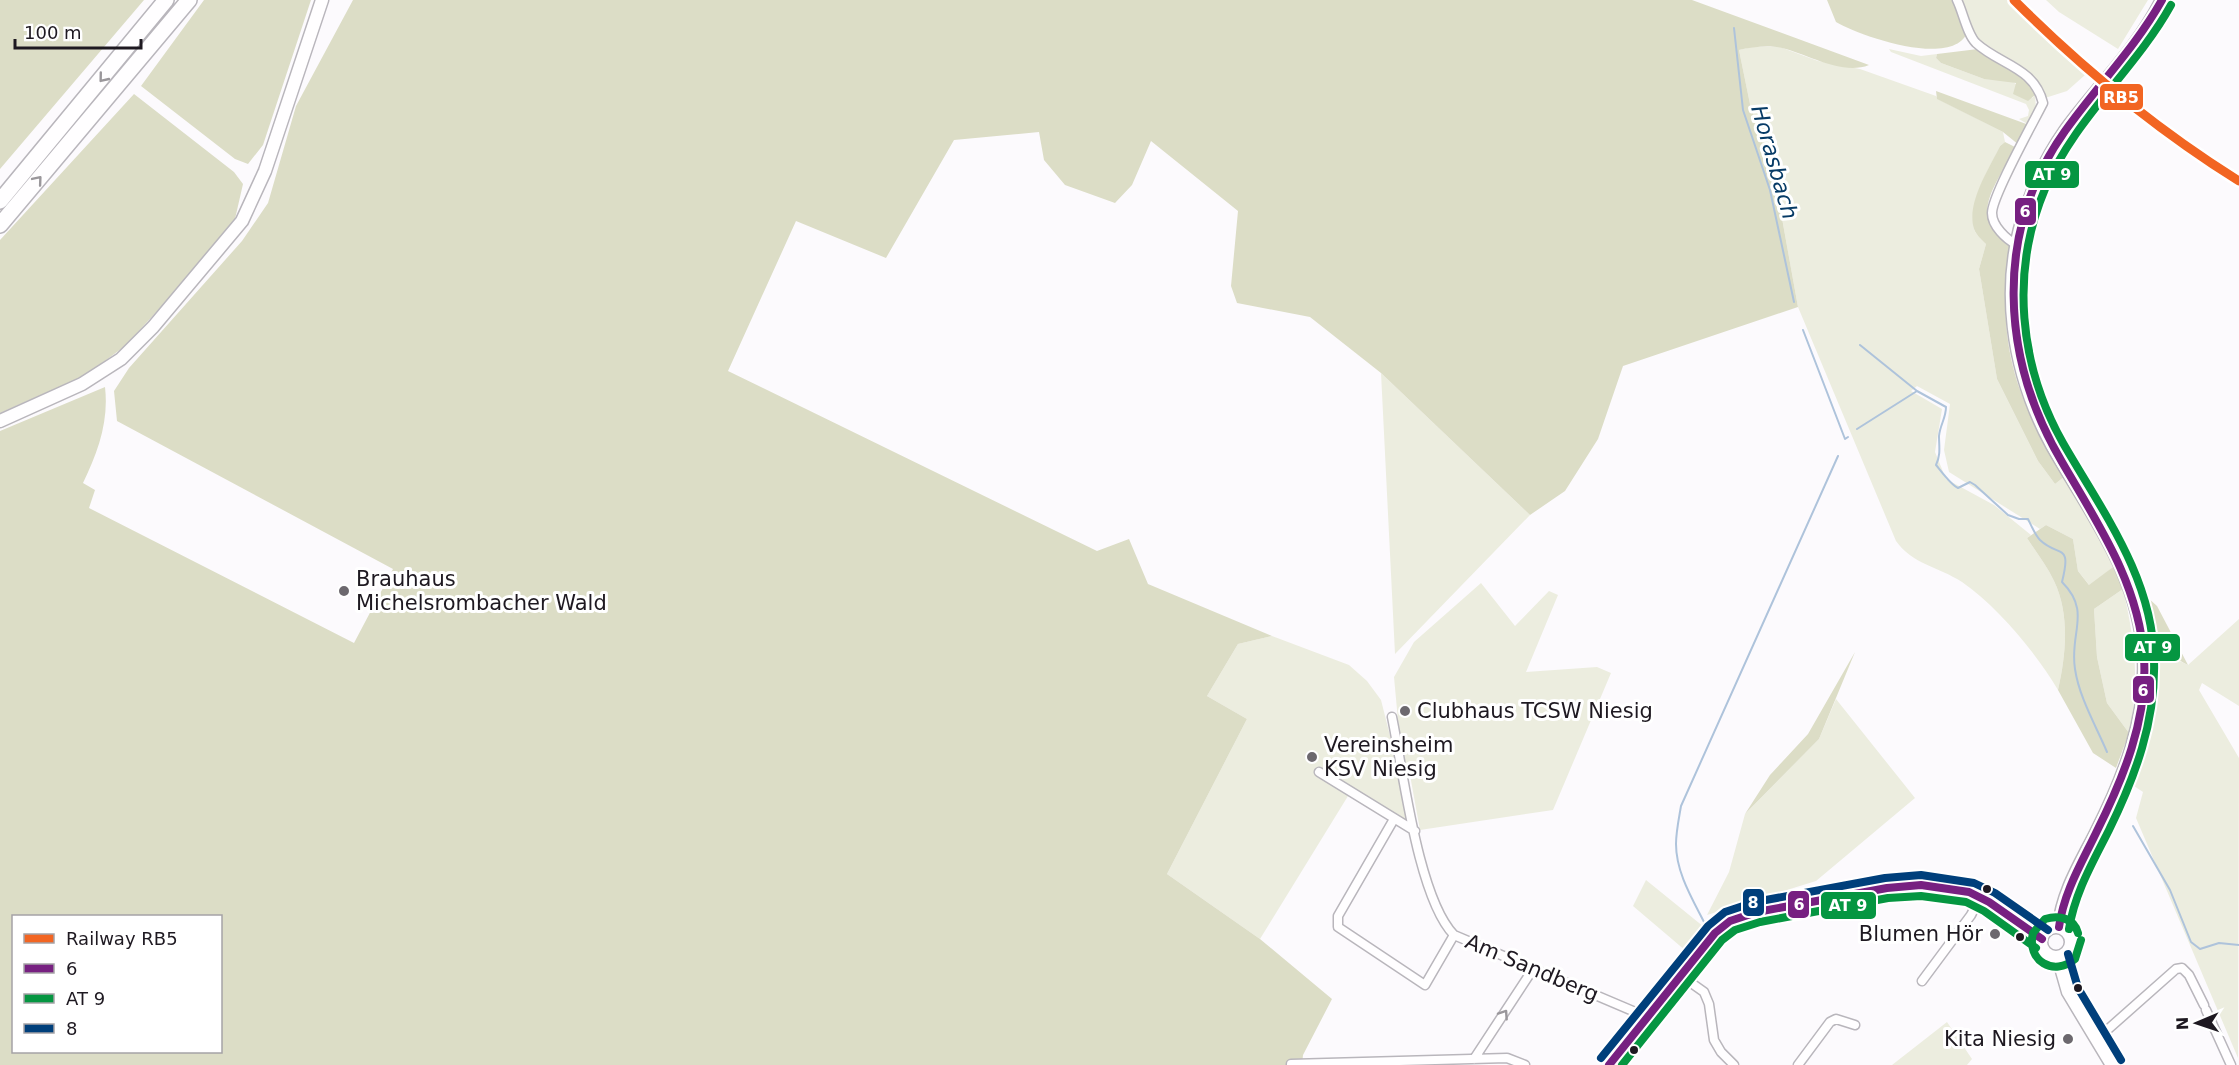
<svg xmlns="http://www.w3.org/2000/svg" width="2239" height="1065" font-family="'DejaVu Sans',sans-serif">
	<rect width="100%" height="100%" fill="#fcfafd"/>
	<path fill="#eceddf" d="M1961,0H2008L2085,75L2067,91L2045,98C2029,64 2006,66 1981,43C1972,34 1970,13 1961,0Z
		M2046,0H2148L2118,49L2059,12Z
		M1751,47H1780L1818,61L1860,69L1936,96L1938,99L2003,132L2005,142L2000,146C1989,170 1968,201 1974,229C1975,234 1982,239 1986,244L1979,269L1997,379L2038,461L2055,484L2064,477L2096,526L2113,567L2090,586L2078,571L2073,539L2046,525L2040,529L1949,472L1944,450L1950,404L1917,386L1911,391L1942,409L1935,452L1946,479L1994,505L2031,535L2027,538C2036,552 2047,566 2054,581C2070,614 2066,655 2058,690C2036,653 1998,607 1962,582C1939,567 1912,564 1896,541L1798,307L1776,185L1750,104L1739,50Z
		M1889,49L1921,56L1937,54L1936,58L1941,63L1984,79L2011,80L2032,98L2035,95L2036,108L2029,125L2019,119L2028,116L2029,110L2026,104L1891,52Z
		M1381,373L1530,515L1395,654Z
		M1481,583L1515,626L1549,591L1558,595L1526,672L1597,667L1611,673L1553,810L1420,830L1410,775L1402,764L1394,677L1414,642Z
		M2123,589C2135,641 2140,680 2129,733L2107,703L2097,657L2094,609Z
		M2239,619V706L2202,683L2199,690L2239,758L2238,1058L2136,818L2143,792L2131,784C2150,733 2163,682 2155,627L2173,658L2188,665Z
		M1272,636L1349,665L1367,681L1381,700L1410,815L1406,831L1348,796L1260,939L1167,874L1247,719L1207,696L1238,644Z
		M1836,699L1915,798L1816,881L1707,915L1729,872L1745,814L1819,739Z
		M1646,880L1704,927L1686,951L1633,906Z
		M1947,1022L1972,1059L1967,1065H1892Z"/>
	<path fill="#dcddc6" fill-rule="evenodd" d="M0,0H144L0,169Z
		M204,0H311L263,145L248,164L235,159L141,86Z
		M353,0H1692L1869,65C1842,76 1808,54 1782,48C1769,45 1752,47 1739,50L1750,104L1776,185L1798,307L1623,366L1598,439L1565,491L1530,515L1381,373L1310,317L1237,303L1231,286L1238,211L1151,141L1132,185L1115,203L1065,185L1044,160L1039,132L954,140L886,258L796,221L728,371L1097,551L1129,539L1148,584L1272,636L1238,644L1207,696L1247,719L1167,874L1260,939L1332,999L1303,1055L1302,1065H0V431L105,387C109,421 98,452 83,483L95,490L89,508L354,643L393,569L117,421L114,391L129,368L242,241L268,203L296,106ZM14,916H220V1052H14Z
		M1827,0H1954L1968,30C1957,70 1859,36 1836,22Z
		M1978,49L2024,76L2035,95L2028,101L2013,94L2016,83L1984,79L1941,63L1936,58L1937,54Z
		M1936,91L2029,125L2019,145L2003,132L1937,99Z
		M134,94L234,172L243,184L235,219L171,296L125,346L86,375L0,413V240Z
		M2005,142L2015,147C1998,184 1965,216 2010,245C1996,341 2014,396 2064,477L2055,484L2038,461L1997,379L1979,269L1986,244C1982,240 1976,235 1974,229C1966,203 1989,169 2000,146Z
		M2046,525L2073,539L2078,571L2089,585L2113,567L2123,589L2094,609L2097,657L2107,703L2129,733L2116,768L2093,753L2058,690C2066,655 2070,614 2054,581C2047,566 2036,552 2027,538Z
		M2146,596L2157,606L2188,665C2161,653 2154,623 2146,596Z
		M1855,652L1819,739L1745,814L1770,775L1808,734Z"/>
	<g fill="none" stroke-linecap="round" stroke-linejoin="round">
		<path stroke="#aec3db" stroke-width="2" d="M1734,28L1743,110L1770,190L1794,302
			M1803,330L1845,439L1848,437
			M1860,345L1917,391
			M1857,429L1917,391L1946,407C1946,418 1940,425 1939,436C1939,447 1941,454 1936,465C1941,471 1951,485 1958,488L1970,482L1975,485L2008,515L2019,519H2028C2031,525 2035,535 2040,540C2059,558 2072,542 2062,582C2092,612 2069,633 2075,669C2079,697 2096,726 2107,752
			M2133,826L2170,890L2191,942L2200,949L2219,943L2239,945
			M1705,924C1693,900 1676,873 1676,844C1676,832 1679,818 1681,806L1838,456"/>
		<g stroke="#b9b6bc" stroke-width="11">
			<path id="street" d="M1957,0C1963,12 1967,34 1976,43C2000,65 2034,67 2043,103C2033,123 1992,196 1992,213C1992,226 2006,239 2017,245
				M1392,717C1403,770 1418,898 1454,935L1647,1017
				M1319,772L1415,831
				M1394,819L1338,916V927L1425,985L1454,935
				M1680,975L1704,992L1709,1004L1714,1040L1721,1052L1734,1065
				M1922,981L1971,915L1980,897
				M2206,1010L2231,1065
				M2097,1039L2176,969L2182,968L2189,975L2204,1005
				M1474,1059L1533,969
				M1291,1064L1507,1058L1525,1065
				M1609,1065L1715,933L1730,921L1757,912L1887,888L1921,885L1969,892L1989,902L2042,939
				M1798,1065L1830,1022L1836,1019L1855,1025"/>
		</g>
		<g stroke="#b9b6bc" stroke-width="15">
			<path id="secondary" d="M0,421L82,384L121,359L153,327L242,221L265,171L322,0
				M2059,927C2062,893 2081,863 2096,833C2124,778 2147,720 2144,658C2140,575 2091,514 2052,445C2012,372 1998,283 2028,204C2037,178 2049,154 2065,131C2097,87 2137,50 2162,0
				M2041 942a15 15 0 1 1 30 0a15 15 0 1 1-30 0Z
				M2058,957L2068,992L2112,1065"/>
		</g>
		<g stroke="#b9b6bc" stroke-width="18">
			<path id="highway" d="M0,201L166,0
				M0,225L189,0"/>
		</g>
		<use href="#street" stroke="#fffeff" stroke-width="8"/>
		<use href="#secondary" stroke="#fffeff" stroke-width="12"/>
		<use href="#highway" stroke="#fffeff" stroke-width="15"/>
		<g stroke="#fff" stroke-width="12">
			<path id="bus-1" d="M2059,927C2064,892 2081,864 2096,833C2123,779 2148,719 2144,658C2139,584 2098,524 2062,462C2001,359 1993,232 2065,131C2097,86 2135,48 2162,0
				M1609,1065L1715,933L1730,921L1757,912L1887,888L1921,885L1969,892L1989,902L2042,939"/>
		</g>
		<g stroke="#fff" stroke-width="12">
			<path id="bus-2" d="M2069,929C2075,892 2093,862 2109,830C2135,777 2156,721 2154,660C2153,578 2102,511 2063,443C2019,365 2010,272 2045,189C2074,119 2135,70 2171,5
				M2078,933C2074,918 2059,915 2045,919L2033,933C2026,961 2054,977 2075,959L2081,940
				M1622,1065L1722,940L1735,930L1760,922L1888,898L1921,896L1966,902L1984,911L2036,948"/>
		</g>
		<g stroke="#fff" stroke-width="12">
			<path id="bus-3" d="M2068,954L2078,988L2121,1060
				M1601,1058L1708,926L1725,912L1755,902L1885,878L1921,875L1974,883L1995,893L2048,930"/>
		</g>
		<use href="#bus-1" stroke="#772081" stroke-width="8"/>
		<use href="#bus-2" stroke="#059641" stroke-width="8"/>
		<use href="#bus-3" stroke="#003f7b" stroke-width="8"/>
		<g stroke="#fff" stroke-width="14">
			<path id="rail-1" d="M2014,0C2083,69 2156,129 2239,181"/>
		</g>
		<use href="#rail-1" stroke="#f26522" stroke-width="9"/>
	</g>
	<defs><path id="oneway-chevron" d="M-2-3.5L2.5 0L-2 3.5" fill="none" stroke-width="1.6" stroke-linecap="round" stroke-linejoin="round" transform="scale(1.5)"/></defs>
	<g stroke="#9a979b">
		<use href="#oneway-chevron" transform="translate(103 78) rotate(129)"/>
		<use href="#oneway-chevron" transform="translate(38 180) rotate(-50)"/>
		<use href="#oneway-chevron" transform="translate(1504 1014) rotate(-56)"/>
	</g>
	<g fill="#6c686e" stroke="#fff" stroke-width="2">
		<circle cx="344" cy="591" r="6"/>
		<circle cx="1405" cy="711" r="6"/>
		<circle cx="1312" cy="757" r="6"/>
		<circle cx="1995" cy="934" r="6"/>
		<circle cx="2068" cy="1039" r="6"/>
	</g>
	<g fill="#1e1921" stroke="#fff" stroke-width="2">
		<circle cx="1987" cy="889" r="5"/>
		<circle cx="2020" cy="937" r="5"/>
		<circle cx="2078" cy="988" r="5"/>
		<circle cx="1634" cy="1050" r="5"/>
	</g>
	<g text-anchor="middle" stroke-width="6" stroke-linejoin="round" paint-order="stroke">
		<g font-size="21" fill="#1e1921" stroke="#fff" text-anchor="start">
			<text x="356" y="586">Brauhaus<tspan x="356" dy="24">Michelsrombacher Wald</tspan></text>
			<text x="1417" y="718">Clubhaus TCSW Niesig</text>
			<text x="1324" y="752">Vereinsheim<tspan x="1324" dy="24">KSV Niesig</tspan></text>
			<text x="1983" y="941" text-anchor="end">Blumen Hör</text>
			<text x="2056" y="1046" text-anchor="end">Kita Niesig</text>
		</g>
		<g font-size="21" fill="#1e1921" stroke="#fff">
			<text transform="translate(1532 968) rotate(23)" y="7">Am Sandberg</text>
		</g>
		<g font-size="22" font-style="italic" fill="#073b66" stroke="#fff">
			<text transform="translate(1775 162) rotate(74)" y="8">Horasbach</text>
		</g>
	</g>
	<g stroke="#fff" stroke-width="2">
		<rect x="2099" y="83" width="45" height="28" rx="6" fill="#f26522"/>
		<rect x="2024" y="160" width="56" height="29" rx="6" fill="#059641"/>
		<rect x="2014" y="197" width="23" height="29" rx="6" fill="#772081"/>
		<rect x="2124" y="633" width="57" height="29" rx="6" fill="#059641"/>
		<rect x="2132" y="675" width="23" height="29" rx="6" fill="#772081"/>
		<rect x="1742" y="888" width="23" height="29" rx="6" fill="#003f7b"/>
		<rect x="1787" y="890" width="23" height="29" rx="6" fill="#772081"/>
		<rect x="1820" y="891" width="57" height="29" rx="6" fill="#059641"/>
	</g>
	<g font-size="16" text-anchor="middle" font-weight="bold" fill="#fff">
		<text x="2121" y="103">RB5</text>
		<text x="2052" y="180">AT 9</text>
		<text x="2025" y="217">6</text>
		<text x="2153" y="653">AT 9</text>
		<text x="2143" y="696">6</text>
		<text x="1753" y="908">8</text>
		<text x="1799" y="910">6</text>
		<text x="1848" y="911">AT 9</text>
	</g>
	<rect x="12" y="915" width="210" height="138" fill="#ffffff" stroke="#a5a3a6" stroke-width="1.5"/>
	<rect x="24" y="934" width="30" height="9" fill="#f26522" stroke="#a5a3a6" stroke-width="1.5"/>
	<text x="66" y="945" font-size="18" fill="#1e1921">Railway RB5</text>
	<rect x="24" y="964" width="30" height="9" fill="#772081" stroke="#a5a3a6" stroke-width="1.5"/>
	<text x="66" y="975" font-size="18" fill="#1e1921">6</text>
	<rect x="24" y="994" width="30" height="9" fill="#059641" stroke="#a5a3a6" stroke-width="1.5"/>
	<text x="66" y="1005" font-size="18" fill="#1e1921">AT 9</text>
	<rect x="24" y="1024" width="30" height="9" fill="#003f7b" stroke="#a5a3a6" stroke-width="1.5"/>
	<text x="66" y="1035" font-size="18" fill="#1e1921">8</text>
	<g transform="translate(2197 1023) rotate(268)" stroke="#ffffff" stroke-width="4.5" paint-order="stroke">
	<path d="M0-4.5L10 22L0 15L-10 22Z" fill="#1e1921"/>
	<text y="-9" font-size="16" font-weight="bold" text-anchor="middle" fill="#1e1921">N</text>
	</g>
	<path d="M15 39v9h126v-9" fill="none" stroke="#1e1921" stroke-width="3"/>
	<text x="24" y="39" font-size="18" fill="#1e1921" stroke="#ffffff" stroke-width="4.5" paint-order="stroke">100 m</text>
</svg>
